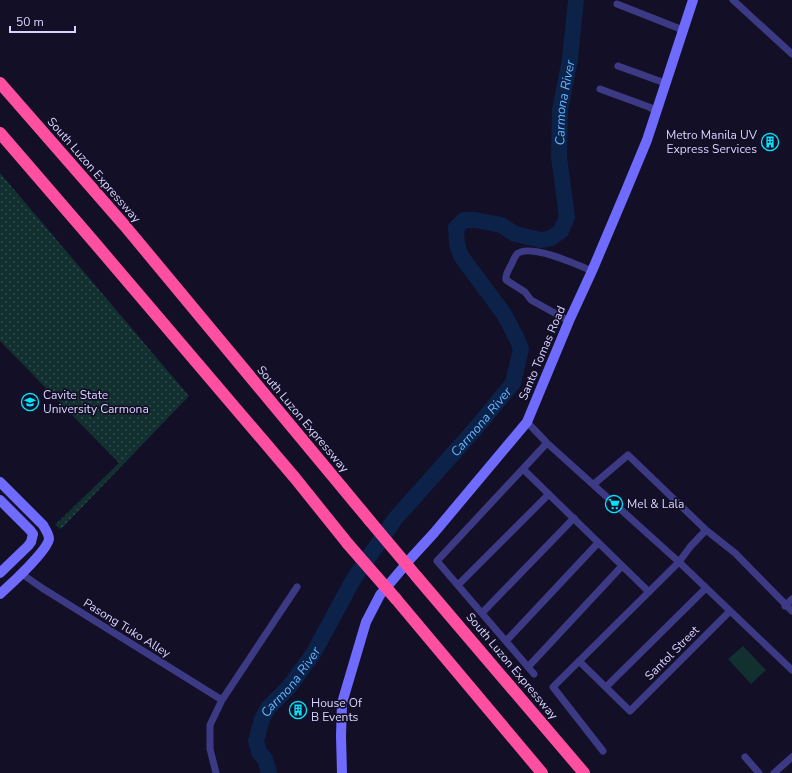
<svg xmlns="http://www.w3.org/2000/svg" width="792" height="773" font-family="'Nunito Sans',sans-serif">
	<defs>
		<pattern id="grass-dots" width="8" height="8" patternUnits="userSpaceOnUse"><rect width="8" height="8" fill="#12302f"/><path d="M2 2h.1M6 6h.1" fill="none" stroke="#344d4e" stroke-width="1.8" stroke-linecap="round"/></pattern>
	</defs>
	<rect width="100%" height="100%" fill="#130f26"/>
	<path fill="url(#grass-dots)" d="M0,173L189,396L61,529L55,525L119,463L0,341Z"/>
	<path fill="#12302f" d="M743,646L766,670L751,684L728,659Z"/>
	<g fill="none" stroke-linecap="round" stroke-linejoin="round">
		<path stroke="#0c2248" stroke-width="16" id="s1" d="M269,773L265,759L259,752L256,741L262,719L268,708L289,687L313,654L353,580L395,519L476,428L513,383L521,349L517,339L504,314L461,256L457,244L456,228L464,220H475L501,225L515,234L541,240L551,238L561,231L567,217L559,157L560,110L570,59L576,0"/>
		<path stroke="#3d3a85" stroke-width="7" d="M733,0L792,54
			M617,4L683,30
			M618,66L665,83
			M600,89L649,107L657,111
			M569,321L531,300L525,292L506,280C505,274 509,270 511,265C513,262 514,257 517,254C530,243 578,265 592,271
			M527,422L547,443L679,562L792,670
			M523,469L649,592
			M594,484L628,455L706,530
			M22,574L42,588L222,700L297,587
			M458,585L548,495
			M785,606L792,599
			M482,613L574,518
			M506,641L598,543
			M579,661L630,711L730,611
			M528,667L622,566
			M534,674L437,561L547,443
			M606,687L706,588
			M603,751L553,687L679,562L690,547L706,530L735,553L792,611
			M745,757L759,773
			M216,773L210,749V725L222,700
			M774,773L792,757"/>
		<path stroke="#6f6bff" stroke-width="10" d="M0,482L43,525C45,529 49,534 49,539C47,551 10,585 0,594
			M0,500L30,530L33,534L31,542L28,546L0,573
			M342,773L341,736L342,703L366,622L380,595L412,557L434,533L527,422L569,321L592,271L625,193L647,140L693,0"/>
		<path stroke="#ff4fa3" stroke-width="12" d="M0,83L125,226L370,521
			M0,133L94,242L295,478L348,544
			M417,577L584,773
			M396,599L542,773"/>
		<path stroke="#ff4fa3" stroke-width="12" d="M370,521L417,577
			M348,544L396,599"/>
	</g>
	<defs>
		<g id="building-ring" transform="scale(0.9)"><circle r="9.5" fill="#130f26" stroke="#00e5ff" stroke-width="1.5"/><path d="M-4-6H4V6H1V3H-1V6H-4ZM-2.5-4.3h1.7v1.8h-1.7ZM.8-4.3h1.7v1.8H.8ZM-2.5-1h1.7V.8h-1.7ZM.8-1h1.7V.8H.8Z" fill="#00e5ff"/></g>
		<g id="university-ring" transform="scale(0.9)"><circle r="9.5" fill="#130f26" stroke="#00e5ff" stroke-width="1.5"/><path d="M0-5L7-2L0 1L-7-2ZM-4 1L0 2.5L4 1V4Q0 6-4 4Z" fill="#00e5ff"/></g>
		<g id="supermarket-ring" transform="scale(0.9)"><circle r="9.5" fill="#130f26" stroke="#00e5ff" stroke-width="1.5"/><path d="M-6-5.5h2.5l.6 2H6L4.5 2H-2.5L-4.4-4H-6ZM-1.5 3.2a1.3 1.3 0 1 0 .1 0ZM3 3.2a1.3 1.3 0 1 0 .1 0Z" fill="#00e5ff"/></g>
	</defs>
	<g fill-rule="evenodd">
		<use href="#building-ring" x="770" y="142"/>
		<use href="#university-ring" x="30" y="402"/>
		<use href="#supermarket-ring" x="614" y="504"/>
		<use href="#building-ring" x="298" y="710"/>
	</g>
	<g text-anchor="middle" stroke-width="3.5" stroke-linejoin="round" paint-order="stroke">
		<g font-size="12" fill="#d9d4ff" stroke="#130f26" text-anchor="start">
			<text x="757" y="139" text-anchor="end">Metro Manila UV<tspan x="757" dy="14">Express Services</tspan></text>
			<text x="43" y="399">Cavite State<tspan x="43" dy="14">University Carmona</tspan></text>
			<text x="627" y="508">Mel &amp; Lala</text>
			<text x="311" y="707">House Of<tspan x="311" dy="14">B Events</tspan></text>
		</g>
		<g font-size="12" fill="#d9d4ff" stroke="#130f26">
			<text transform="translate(94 170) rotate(49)" y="4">South Luzon Expressway</text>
			<text transform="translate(542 353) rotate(-67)" y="4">Santo Tomas Road</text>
			<text transform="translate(303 419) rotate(50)" y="4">South Luzon Expressway</text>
			<text transform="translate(127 628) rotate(32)" y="4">Pasong Tuko Alley</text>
			<text transform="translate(672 653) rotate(-45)" y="4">Santol Street</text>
			<text transform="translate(512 666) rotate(50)" y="4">South Luzon Expressway</text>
		</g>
		<g font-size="13" font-style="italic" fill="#62b6ff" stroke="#130f26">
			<text dy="5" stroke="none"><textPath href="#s1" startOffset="899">Carmona River</textPath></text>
			<text dy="5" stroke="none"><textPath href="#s1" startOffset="429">Carmona River</textPath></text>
			<text dy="5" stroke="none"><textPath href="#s1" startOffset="105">Carmona River</textPath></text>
		</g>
	</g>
	<path d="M10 26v6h65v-6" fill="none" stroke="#d9d4ff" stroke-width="2"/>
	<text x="16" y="26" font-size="12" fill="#d9d4ff" stroke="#130f26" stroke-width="3" paint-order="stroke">50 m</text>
</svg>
